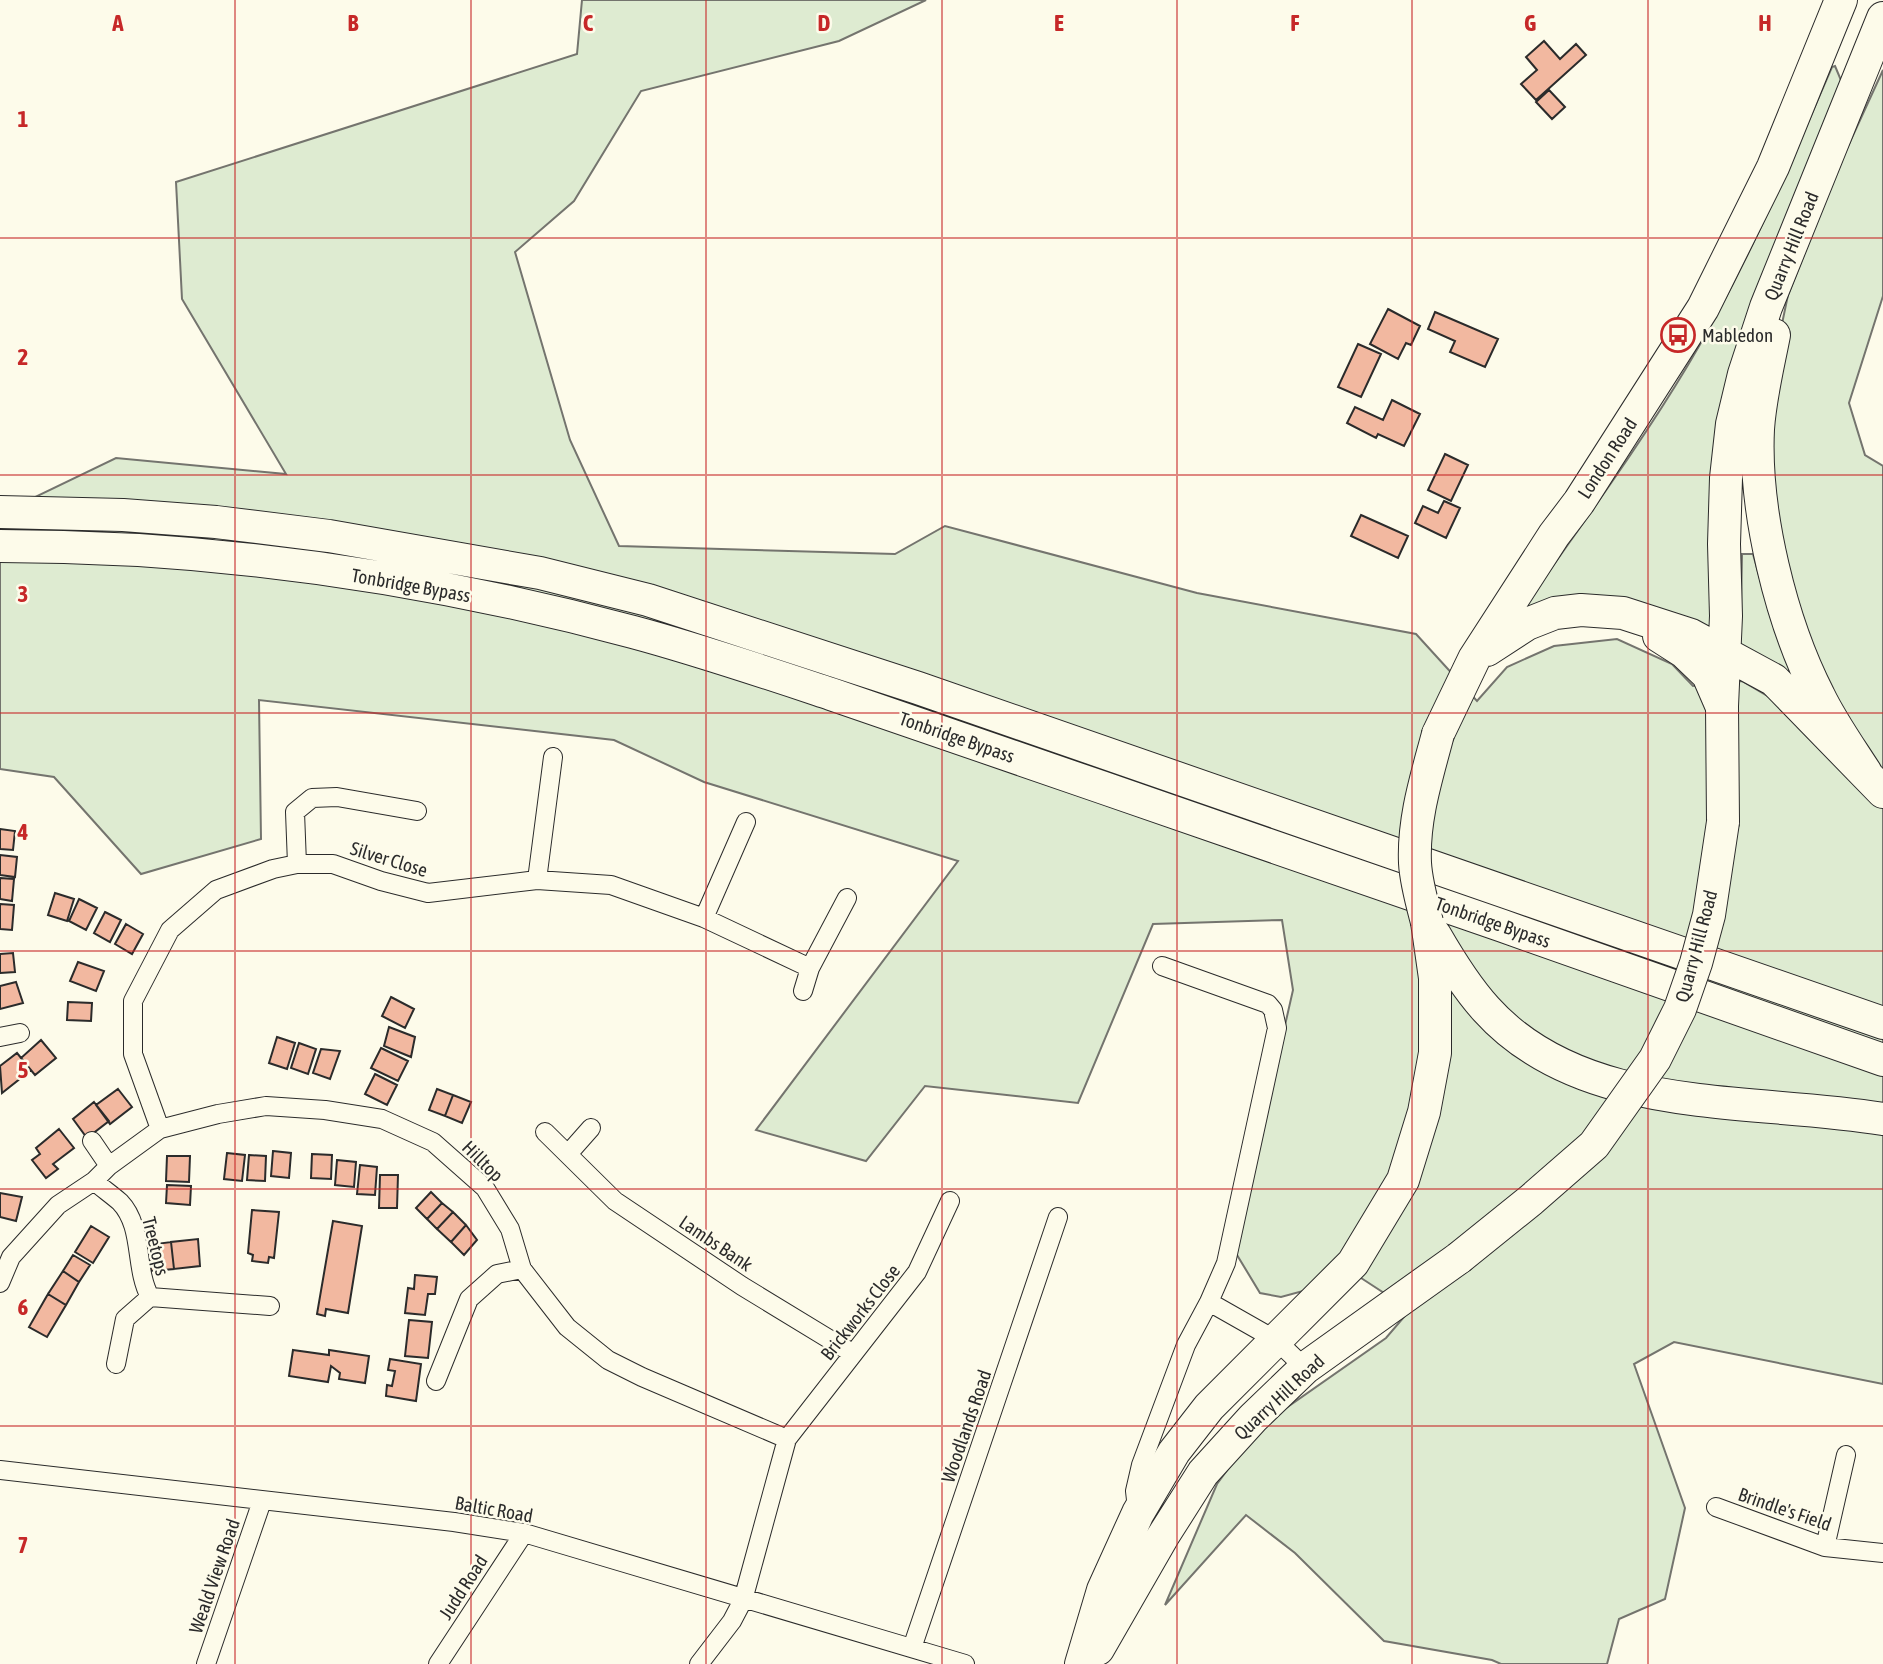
<svg xmlns="http://www.w3.org/2000/svg" width="1883" height="1664" font-family="'Asap Condensed',sans-serif">
	<rect width="100%" height="100%" fill="#fdfbea"/>
	<path fill="#deebd1" stroke="#74746e" stroke-width="2" d="M582,0H926L839,41L641,91L574,201L515,252L570,440L619,546L895,554L945,526L1197,593L1416,634L1477,701L1507,667L1554,646L1617,639L1672,664L1693,686L1742,681L1771,698L1811,664L1769,497V386L1788,295L1838,168L1883,70V296L1849,403L1865,455L1883,466V1384L1674,1342L1634,1364L1685,1508L1665,1599L1619,1619L1607,1664H1501L1492,1660L1384,1641L1295,1553L1246,1515L1165,1605L1217,1484L1259,1427L1386,1338L1410,1310L1358,1276L1281,1297L1260,1293L1234,1250L1293,990L1282,920L1153,924L1078,1103L925,1086L866,1161L756,1130L958,861L704,782L614,740L259,700L261,839L141,874L54,777L0,769V514L116,458L286,474L182,299L176,182L577,54Z
		M1835,66L1843,85L1774,259L1714,640C1676,624 1614,588 1575,596C1555,600 1536,610 1518,616C1575,533 1636,452 1688,365C1745,270 1788,169 1832,67Z
		M1742,554H1753L1772,622L1797,683L1735,651L1741,610Z"/>
	<path fill="#f2b8a0" stroke="#2b2b2b" stroke-width="2" d="M1544,41L1560,59L1576,44L1586,55L1536,100L1521,84L1537,70L1526,57Z
		M1549,90L1565,107L1552,119L1536,102Z
		M1388,309L1420,326L1411,345L1406,343L1398,359L1370,344Z
		M1435,312L1498,339L1485,367L1450,352L1455,341L1428,329Z
		M1358,344L1381,354L1361,397L1338,387Z
		M1392,400L1420,414L1404,446L1378,434L1376,438L1347,423L1355,407L1383,420Z
		M1445,454L1468,465L1451,501L1428,490Z
		M1444,501L1460,508L1446,538L1415,523L1423,506L1438,513Z
		M1361,515L1408,536L1398,558L1351,536Z
		M0,829L15,831L13,850L0,849Z
		M0,855L17,857L15,877L0,875Z
		M0,878L14,879L12,901L0,899Z
		M55,893L74,899L67,921L48,915Z
		M79,899L97,908L86,930L69,921Z
		M0,904L14,905L12,930L0,929Z
		M105,912L121,920L110,942L94,933Z
		M126,924L143,934L132,954L115,944Z
		M13,953L15,972L0,973V954Z
		M78,962L104,971L96,991L70,981Z
		M16,982L23,1003L0,1009V986Z
		M391,997L414,1009L405,1028L382,1016Z
		M68,1002L92,1003L91,1021L67,1020Z
		M389,1027L415,1037L411,1057L384,1046Z
		M277,1037L295,1043L287,1069L269,1063Z
		M41,1040L56,1058L35,1075L21,1058Z
		M299,1043L316,1049L308,1074L291,1068Z
		M381,1048L408,1061L398,1081L371,1068Z
		M321,1049L340,1051L330,1079L313,1073Z
		M17,1053L31,1070L2,1093L0,1066Z
		M375,1074L397,1085L387,1105L365,1094Z
		M118,1089L132,1107L110,1124L96,1105Z
		M437,1089L453,1095L445,1116L429,1110Z
		M453,1095L471,1102L462,1123L445,1116Z
		M94,1102L109,1121L87,1138L73,1119Z
		M59,1129L74,1148L53,1164L58,1169L46,1178L32,1160L40,1154L36,1148Z
		M273,1151L291,1153L289,1178L271,1176Z
		M227,1153L245,1155L242,1181L224,1179Z
		M312,1154L332,1155L331,1179L311,1178Z
		M249,1155L266,1156L265,1181L247,1180Z
		M167,1156H190L189,1182L166,1181Z
		M337,1160L356,1162L354,1187L335,1185Z
		M360,1165L377,1167L375,1195L357,1194Z
		M380,1175H398L397,1208H379Z
		M167,1185L191,1186L190,1205L166,1203Z
		M431,1192L442,1203L427,1219L416,1208Z
		M0,1193L22,1197L16,1221L0,1217Z
		M442,1203L453,1212L437,1229L427,1219Z
		M252,1210L279,1212L274,1258L269,1257L268,1263L252,1261L253,1255L248,1253Z
		M453,1212L466,1225L451,1242L437,1229Z
		M333,1221L362,1226L348,1313L326,1309L325,1316L317,1314Z
		M466,1225L477,1240L464,1255L451,1242Z
		M91,1226L109,1237L93,1263L75,1252Z
		M198,1239L200,1266L174,1269L171,1242Z
		M171,1242L174,1269L151,1271L148,1245Z
		M73,1255L90,1265L79,1282L63,1271Z
		M63,1271L79,1282L66,1305L48,1294Z
		M415,1275L437,1277L435,1294H428L425,1315L405,1313L408,1288L414,1289Z
		M48,1294L66,1305L47,1337L29,1327Z
		M409,1320L432,1322L428,1358L405,1356Z
		M293,1350L329,1355V1350L369,1356L365,1383L339,1379L340,1373L331,1366L328,1382L289,1376Z
		M390,1359L421,1364L416,1401L386,1396L387,1385L392,1386L395,1371L388,1370Z"/>
	<g fill="none" stroke-linecap="round" stroke-linejoin="round">
		<g stroke="#2b2b2b" stroke-width="20">
			<path id="street" d="M297,864L295,812L312,798L337,797L417,811
				M537,880L553,757
				M704,918L746,822
				M803,991L810,968
				M0,1037L20,1033
				M160,1129L133,1054V1001L170,930L216,890L273,869L297,864H333L381,881L428,893L537,880L611,885L704,918L810,968L847,898
				M545,1132L615,1201L742,1286L852,1353
				M92,1141L109,1166
				M568,1154L591,1128
				M94,1181C102,1188 112,1195 120,1202C144,1227 134,1268 150,1297L270,1306
				M0,1283L11,1257L58,1205L94,1181L109,1166L160,1129L218,1114L266,1106L325,1110L382,1119L433,1142L485,1188L510,1229L522,1269L567,1327L608,1360L642,1377L787,1439L743,1600L732,1621L699,1664
				M1209,1302L1276,1340L1305,1368
				M116,1364L125,1319L150,1297
				M436,1381L469,1299L497,1274L522,1269
				M787,1439L917,1272L950,1201
				M0,1470L454,1522L524,1533L965,1664
				M1716,1507L1825,1547L1883,1553
				M1137,1509L1135,1491L1141,1465L1186,1345L1209,1302L1226,1263L1277,1028L1273,1010L1268,1004L1162,966
				M1825,1547L1846,1455
				M912,1648L1058,1217
				M206,1664L262,1501
				M438,1664L524,1533"/>
		</g>
		<g stroke="#2b2b2b" stroke-width="34">
			<path id="highway" d="M1774,335C1768,366 1760,398 1758,429C1754,512 1781,622 1819,696C1832,723 1850,748 1866,773
				M0,512L123,515L216,522L329,536L540,573L648,600L918,688L1883,1023
				M0,546C213,546 428,577 633,632C700,650 765,672 831,694C921,725 1011,756 1101,787C1362,876 1623,968 1883,1060
				M1659,636L1684,652L1708,675L1721,705
				M1487,650L1527,624L1555,613L1581,610L1623,613L1691,635L1774,680L1883,792
				M1438,734L1474,659L1554,535L1579,502L1703,308L1773,167L1841,0
				M1723,822L1722,706L1726,616L1724,544L1726,478L1732,424L1744,374L1766,307L1883,18
				M1435,935C1450,961 1466,987 1486,1009C1583,1117 1753,1097 1883,1119
				M1098,1649L1163,1536L1203,1473L1253,1418L1305,1368L1459,1258
				M1081,1664L1103,1590L1138,1513L1174,1452L1209,1407L1353,1263L1403,1180L1424,1112L1435,1053V978L1427,922"/>
		</g>
		<use href="#street" stroke="#fdfbea" stroke-width="18"/>
		<use href="#highway" stroke="#fdfbea" stroke-width="32"/>
		<g stroke="#2b2b2b" stroke-width="34" stroke-linecap="butt">
			<path id="highway-bridge" d="M1427,922C1422,903 1416,882 1415,863C1413,818 1427,776 1438,734
				M1459,1258L1531,1200L1594,1145L1655,1059L1680,1009L1696,963L1709,915L1723,822"/>
		</g>
		<use href="#highway-bridge" stroke="#fdfbea" stroke-width="32"/>
	</g>
	<path fill="none" stroke="#c62828" stroke-width="2" stroke-opacity="0.55" d="M235,0V1664M471,0V1664M706,0V1664M942,0V1664M1177,0V1664M1412,0V1664M1648,0V1664M0,238H1883M0,475H1883M0,713H1883M0,951H1883M0,1189H1883M0,1426H1883"/>
	<defs>
		<g id="bus-ring" transform="scale(1.75)"><circle r="9.5" fill="#fdfbea" stroke="#c62828" stroke-width="1.5"/><path d="M-5-6H5V4H4V6H2V4H-2V6H-4V4H-5ZM-3.5-4V0h7V-4ZM-3.5 1.2v1.5H-2V1.2ZM2 1.2v1.5H3.5V1.2Z" fill="#c62828"/></g>
	</defs>
	<g fill-rule="evenodd">
		<use href="#bus-ring" x="1678" y="335"/>
	</g>
	<g text-anchor="middle" stroke-width="5" stroke-linejoin="round" paint-order="stroke">
		<g font-size="19" fill="#2b2b2b" stroke="#fdfbea">
			<text transform="translate(1791 246) rotate(-68)" y="7">Quarry Hill Road</text>
			<text transform="translate(1607 458) rotate(-57)" y="7">London Road</text>
			<text transform="translate(411 585) rotate(10)" y="7">Tonbridge Bypass</text>
			<text transform="translate(957 737) rotate(19)" y="7">Tonbridge Bypass</text>
			<text transform="translate(389 859) rotate(17)" y="7">Silver Close</text>
			<text transform="translate(1493 922) rotate(19)" y="7">Tonbridge Bypass</text>
			<text transform="translate(1696 946) rotate(-75)" y="7">Quarry Hill Road</text>
			<text transform="translate(483 1161) rotate(45)" y="7">Hilltop</text>
			<text transform="translate(716 1243) rotate(34)" y="7">Lambs Bank</text>
			<text transform="translate(156 1246) rotate(76)" y="7">Treetops</text>
			<text transform="translate(860 1312) rotate(-52)" y="7">Brickworks Close</text>
			<text transform="translate(1279 1397) rotate(-43)" y="7">Quarry Hill Road</text>
			<text transform="translate(966 1426) rotate(-71)" y="7">Woodlands Road</text>
			<text transform="translate(494 1509) rotate(10)" y="7">Baltic Road</text>
			<text transform="translate(1785 1509) rotate(19)" y="7">Brindle's Field</text>
			<text transform="translate(214 1576) rotate(-71)" y="7">Weald View Road</text>
			<text transform="translate(463 1587) rotate(-57)" y="7">Judd Road</text>
		</g>
		<g font-size="19" fill="#2b2b2b" stroke="#fdfbea" text-anchor="start">
			<text x="1702" y="342">Mabledon</text>
		</g>
	</g>
	<g font-size="23" text-anchor="middle" font-weight="bold" fill="#c62828" stroke="#fdfbea" stroke-width="5" stroke-linejoin="round" paint-order="stroke">
		<text x="118" y="31">A</text>
		<text x="353" y="31">B</text>
		<text x="588" y="31">C</text>
		<text x="824" y="31">D</text>
		<text x="1059" y="31">E</text>
		<text x="1295" y="31">F</text>
		<text x="1530" y="31">G</text>
		<text x="1765" y="31">H</text>
		<text x="23" y="127">1</text>
		<text x="23" y="365">2</text>
		<text x="23" y="602">3</text>
		<text x="23" y="840">4</text>
		<text x="23" y="1078">5</text>
		<text x="23" y="1315">6</text>
		<text x="23" y="1553">7</text>
	</g>
</svg>
